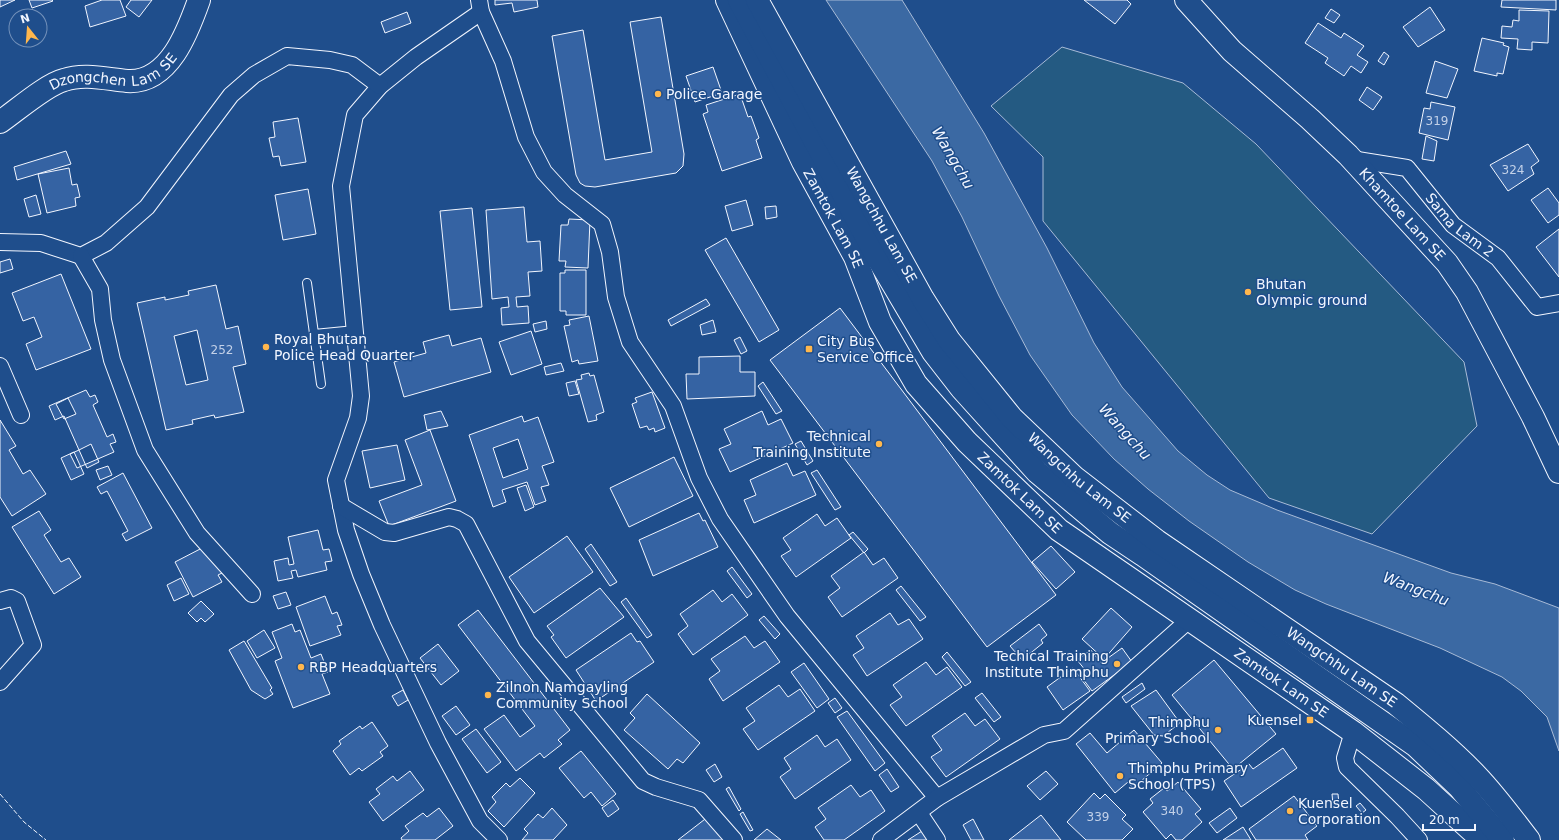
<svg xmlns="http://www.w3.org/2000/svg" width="1559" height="840" font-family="'DejaVu Sans',sans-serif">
	<rect width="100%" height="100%" fill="#1f4e8c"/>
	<path fill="#245a82" stroke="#a8bbd7" d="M1062,47L1183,83L1256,144L1464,362L1477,426L1372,534L1269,498L1043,221V157L991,106Z"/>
	<path fill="#3b69a3" stroke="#a8bbd7" d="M826,0H902L984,133L1047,248L1094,343L1122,387L1178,451L1207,475L1230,490L1277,510L1451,573L1495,584L1559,608V751L1547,717L1521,691L1502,677L1440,648L1326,604L1295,590L1248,562L1189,521L1148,489L1114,459L1072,415L1030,355L999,296L962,217L932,161Z"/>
	<path fill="#3563a3" stroke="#f2f6ff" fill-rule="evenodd" d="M0,0H15L0,7Z
		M29,0H52L53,1L32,8Z
		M102,0H120L126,16L90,27L85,6Z
		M131,0H152L139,17L126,7Z
		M495,0H537L538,7L514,12L512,3L495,5Z
		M1084,0H1127L1131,4L1115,24Z
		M1502,0H1556V10L1501,7Z
		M1430,7L1445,30L1418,47L1403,27Z
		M1331,9L1340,15L1334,23L1325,18Z
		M1519,10L1549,11L1548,43L1532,42V50L1517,49L1518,39L1501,38L1502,26L1512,27L1513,20L1519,21Z
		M407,12L411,23L385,33L381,22Z
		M661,17L684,154L683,166L676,173L670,174L595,187L585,186L580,183L576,175L552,36L583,30L605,160L652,152L630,22Z
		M1318,23L1341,38L1344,33L1364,46L1357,55L1368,62L1361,73L1351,66L1344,76L1325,63L1328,58L1305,43Z
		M1482,38L1504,43L1503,45L1509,47L1503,74L1497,73V76L1474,71Z
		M1384,52L1389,56L1384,65L1378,61Z
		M1435,61L1458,69L1447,98L1426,93Z
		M713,67L722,93L695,102L686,76Z
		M1367,87L1382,97L1373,110L1359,100Z
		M740,94L748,117L751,116L759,138L756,140L762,158L722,171L703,114L708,112L706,105Z
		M1431,102L1455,107L1448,140L1419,133L1424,108L1430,109Z
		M298,118L306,162L281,166L279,156L273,157L269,138L275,137L273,122Z
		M1426,136L1437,141L1434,161L1422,159Z
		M1528,144L1539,161L1531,167L1534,174L1508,191L1490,165Z
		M66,151L71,164L17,180L14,167Z
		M69,168L72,185L77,184L80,197L75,198L76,206L47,213L38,174Z
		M1548,188L1559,203V215L1548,223L1531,200Z
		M308,189L316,234L283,240L275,195Z
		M36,195L41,214L29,217L24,199Z
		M746,200L753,225L732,231L725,206Z
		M776,206L777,217L766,219L765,207Z
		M524,207L527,242L540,241L542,271L528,272L530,296L516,297L517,307L528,306L529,323L502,325L501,308L509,307L508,297L492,299L486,210Z
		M472,208L482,307L450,310L440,211Z
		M569,219L590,220L588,268L565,267L566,261H559L561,225H568Z
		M1559,229V277L1536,247Z
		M726,238L779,330L759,342L705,250Z
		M10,259L13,269L0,273V262Z
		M565,270H586V315H566V311H560V273H565Z
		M61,274L91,349L36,370L26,344L42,337L34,317L23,321L12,293Z
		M216,285L226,329L238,326L246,364L233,367L244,412L215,418L214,415L192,420L193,424L166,430L137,303L165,297V300L189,295L188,291ZM197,330L208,380L186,385L174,336Z
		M706,299L710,305L671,326L668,320Z
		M840,308L1056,595L987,647L770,360Z
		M589,316L598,361L579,364L578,360L572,362L564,326L570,325L569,320Z
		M713,320L716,332L702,335L700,325Z
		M546,321L547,329L535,332L533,324Z
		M531,331L542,364L511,375L499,342Z
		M449,335L452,346L481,338L491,372L404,397L394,362L426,353L423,342Z
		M740,337L747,351L741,354L734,340Z
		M740,356V372H755V396L687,399L686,374H699V357Z
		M561,363L564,371L546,375L544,367Z
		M589,373L590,376L594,375L604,412L596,415L597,420L588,422L576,380L582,379L581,375Z
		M575,381L579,394L569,396L566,383Z
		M763,382L782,411L776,414L758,386Z
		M86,390L90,397L95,395L98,402L93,405L107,437L113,434L116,442L110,444L114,452L77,468L70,454L79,450L64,416L55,420L49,406Z
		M652,392L665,428L655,432L654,428L649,430L647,426L640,428L632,404L637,402L635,398Z
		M68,398L76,414L64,419L56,404Z
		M441,411L448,426L427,430L424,415Z
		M762,411L768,425L781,419L793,443L730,472L719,449L731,444L724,429Z
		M522,416L524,422L538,417L554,462L542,466L549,485L541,487L546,501L535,505L527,482L502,490L506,502L493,507L469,435ZM518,439L528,469L503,478L493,448Z
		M0,420L16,446L9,450L23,474L30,470L46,494L12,516L0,497Z
		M430,430L456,501L389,526L379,501L422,485L405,440Z
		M801,441L813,461L807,465L795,444Z
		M91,444L99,462L87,468L79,450Z
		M397,445L405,480L370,488L362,451Z
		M74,452L84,474L71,480L61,458Z
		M674,457L693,496L629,527L610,488Z
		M787,463L793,476L805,471L816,495L754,523L744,500L756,495L750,480Z
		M108,466L112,475L100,480L96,470Z
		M817,470L841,507L835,510L811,473Z
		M123,473L152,528L126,541L122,534L128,531L107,491L101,494L97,487Z
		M526,485L534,507L525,511L517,488Z
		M39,511L51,530L44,535L61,562L69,558L81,577L54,594L12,527Z
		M699,513L703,521L705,520L718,547L653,576L639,540Z
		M817,514L825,526L837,518L851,538L796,577L781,556L791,550L783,538Z
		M318,530L323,550L329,549L332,561L325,562L327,570L298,577L296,570L291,571L293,578L278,581L274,561L288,558L289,565L294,564L288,537Z
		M853,532L868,549L864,553L849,535Z
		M567,536L593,572L534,613L509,577Z
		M591,544L617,582L610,586L585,549Z
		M1051,546L1075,572L1056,589L1032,562Z
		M204,547L212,562L216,560L222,573L218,575L222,582L193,597L175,562Z
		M864,552L873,565L884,558L898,578L842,617L828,597L840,588L831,576Z
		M732,567L752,594L747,598L727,571Z
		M181,578L189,594L174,601L167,585Z
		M901,586L926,617L920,621L896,590Z
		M600,588L624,617L566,658L551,637L554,635L547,626Z
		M713,590L722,602L732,594L748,615L693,655L678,634L688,626L680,614Z
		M286,592L291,605L278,609L273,596Z
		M325,596L332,614L337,612L342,625L337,626L341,635L310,646L296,607Z
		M626,598L652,635L647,638L621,602Z
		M201,601L214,614L205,622L201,618L197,622L188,613Z
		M1111,608L1132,627L1104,659L1082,639Z
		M478,610L570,730L558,740L562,744L544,758L540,753L516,771L484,729L504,715L520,737L535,726L458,625Z
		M890,613L898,625L909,619L923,639L867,676L853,655L864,648L856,636Z
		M764,616L780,634L775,639L759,620Z
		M292,624L295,632L300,630L311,658L321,654L328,672L322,674L330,694L293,708L275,661L282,658L272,632Z
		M1039,624L1047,635L1041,640L1043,643L1022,660L1010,646Z
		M264,630L275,648L257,658L247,641Z
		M631,633L637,642L640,641L654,662L596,701L576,670Z
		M745,636L754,648L765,641L780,662L723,701L709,679L720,671L711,659Z
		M244,641L272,688L270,690L273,694L265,699L251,690L229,650Z
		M438,644L459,671L441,685L420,658Z
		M1122,648L1132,662L1092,691L1080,675L1086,671L1077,660L1091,650L1101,663Z
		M947,652L971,682L965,686L942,657Z
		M1214,660L1276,734L1233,769L1172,695Z
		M926,662L936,675L947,667L962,687L906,726L890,705L902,697L893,685Z
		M804,663L829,699L817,708L791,672Z
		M1073,668L1090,691L1063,710L1047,687Z
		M1142,683L1145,689L1126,703L1122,697Z
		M779,685L788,697L800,689L815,711L758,750L743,729L755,721L746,708Z
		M403,690L408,700L398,706L392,696Z
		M1156,690L1180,723L1163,736L1154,735L1131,706Z
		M982,693L1001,717L994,722L975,698Z
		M647,694L700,743L683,763L677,759L668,769L624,730L635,718L630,713Z
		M835,698L842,708L835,713L828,703Z
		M456,706L470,725L456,735L442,716Z
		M847,711L885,763L875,771L837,717Z
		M965,713L975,726L985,719L1000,739L946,777L931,757L942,750L932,736Z
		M372,722L388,746L380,752L383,756L362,771L359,768L350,775L333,751L341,744L339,741L360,726L362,729Z
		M476,729L501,762L487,773L462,739Z
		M1134,730L1162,763L1133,788L1128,782L1115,793L1076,744L1090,733L1107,753Z
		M817,735L825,747L837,739L851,760L795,799L780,777L791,769L784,758Z
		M1283,748L1297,768L1241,807L1224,781L1249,764L1253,769Z
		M581,751L616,794L602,806L591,792L584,798L559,768Z
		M715,764L722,777L714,782L706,770Z
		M887,769L899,787L891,792L879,775Z
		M410,771L424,790L383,821L369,802L380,794L376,789L393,776L397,781Z
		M1046,771L1058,784L1040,800L1027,786Z
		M520,778L535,793L504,827L488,811L496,802L492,797L506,783L510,787Z
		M1178,782L1201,809L1195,814L1202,822L1182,840H1176L1171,834L1166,839L1143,812L1153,803L1150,799L1164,788L1167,791Z
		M851,785L860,797L871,790L885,811L844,840H824L815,827L826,819L818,808Z
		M729,787L741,809L739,811L726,789Z
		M1094,793L1100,799L1105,794L1126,815L1122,819L1133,829L1122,840H1086L1067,822Z
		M1332,794H1338L1339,804L1333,805Z
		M1294,796L1317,826L1305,835L1308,840H1256L1249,829Z
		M613,800L619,809L608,817L602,808Z
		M1360,803L1366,810L1362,813L1356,806Z
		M439,808L453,826L435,840H402L401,838L409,831L405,826L423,813L427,817Z
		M552,808L567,825L553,840H522L528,833L524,829L538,814L543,818Z
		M1230,808L1237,818L1217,833L1209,823Z
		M743,812L753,830L750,831L740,814Z
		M1041,815L1061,840H1009Z
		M709,816L728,840H678Z
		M973,819L984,840H971L963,825Z
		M1243,827L1251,840H1223Z
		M767,829L781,840H754Z
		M922,831L928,840H908Z"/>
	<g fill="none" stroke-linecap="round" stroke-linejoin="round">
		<g stroke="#f2f6ff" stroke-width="10">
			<path id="lane" d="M307,283L321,384
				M314,334L355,330"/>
		</g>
		<g stroke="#f2f6ff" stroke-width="18">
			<g id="street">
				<path d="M479,0L481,12L503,61L526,137L544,172L565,195L602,224L610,252L616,297L630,342L673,406L699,478L720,519L787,616L937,798"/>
				<path d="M481,12L416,57L380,86L355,115L341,186L361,396L358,418L336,480L346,530L361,574L382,625L438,743L480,821L499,840"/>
				<path id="s1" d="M1351,159L1407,168L1453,225L1498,258L1537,307L1559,303"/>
				<path d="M0,242L41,243L81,256L106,243L147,207L231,95L254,75L287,56L330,60L352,65L380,86"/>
				<path d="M81,256L100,289L103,320L112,360L145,450L197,533L252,594"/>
				<path d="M0,366L21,415"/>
				<path d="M341,506L385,532L394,533L449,517L457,519L466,524L527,641L643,781L656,787L699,800L734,840"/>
				<path d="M0,601L11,598L17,601L33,645L0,682"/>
				<path d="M1353,732L1345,758L1347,767L1397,816L1419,840"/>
				<path d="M919,813L937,840"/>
				<path d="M881,840L937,798L1044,735L1064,731L1189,620"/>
			</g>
		</g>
		<g stroke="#f2f6ff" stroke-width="24">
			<g id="secondary">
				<path id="s2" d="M727,0L803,162L855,257L880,322L916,384L967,442L1059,530L1353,732L1426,789L1482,840"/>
				<path id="s3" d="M0,122C16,111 47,84 64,80C84,73 106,79 127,81C169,84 188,31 199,0"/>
			</g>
		</g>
		<g stroke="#f2f6ff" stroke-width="24">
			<g id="primary">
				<path id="s4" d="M1186,0L1232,51L1310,119L1348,155L1447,263L1467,292L1533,417L1559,472"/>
			</g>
		</g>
		<g stroke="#f2f6ff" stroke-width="24">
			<g id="highway">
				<path d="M739,0L878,259L933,352L961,388L1037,472L1110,533L1143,555L1416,746L1459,787L1503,840"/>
				<path id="s5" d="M757,0L923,299L949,340L1012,418L1074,477L1157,541L1396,704C1424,727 1452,750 1477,776C1496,796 1512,818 1529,840"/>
			</g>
		</g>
		<use href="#lane" stroke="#1f4e8c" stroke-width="8"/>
		<use href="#street" stroke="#1f4e8c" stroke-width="16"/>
		<use href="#secondary" stroke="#1f4e8c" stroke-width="22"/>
		<use href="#primary" stroke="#1f4e8c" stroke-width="22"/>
		<use href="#highway" stroke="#1f4e8c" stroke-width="22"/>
		<path stroke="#f2f6ff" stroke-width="1" stroke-dasharray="5 2" stroke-linecap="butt" d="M0,794L24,822L46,840"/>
	</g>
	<g fill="#ffb74d" stroke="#1f4e8c" stroke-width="1.5">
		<circle cx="658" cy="94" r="4"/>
		<circle cx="1248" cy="292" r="4"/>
		<circle cx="266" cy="347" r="4"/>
		<rect x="805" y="345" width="8" height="8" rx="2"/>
		<circle cx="879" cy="444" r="4"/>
		<circle cx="1117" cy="664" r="4"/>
		<circle cx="301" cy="667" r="4"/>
		<circle cx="488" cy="695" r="4"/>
		<rect x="1306" y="716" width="8" height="8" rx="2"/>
		<circle cx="1218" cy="730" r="4"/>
		<circle cx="1120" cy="776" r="4"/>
		<circle cx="1290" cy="811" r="4"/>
	</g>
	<g text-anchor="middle" stroke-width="3" stroke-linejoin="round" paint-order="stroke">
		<g font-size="12" fill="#c3d1e8">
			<text x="1437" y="125">319</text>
			<text x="1513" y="174">324</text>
			<text x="222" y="354">252</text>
			<text x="1172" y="815">340</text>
			<text x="1098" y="821">339</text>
		</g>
		<g font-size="14" fill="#f2f6ff" stroke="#1f4e8c">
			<text dy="5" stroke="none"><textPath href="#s3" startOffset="129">Dzongchen Lam SE</textPath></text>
			<text dy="5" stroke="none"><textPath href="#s4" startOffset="305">Khamtoe Lam SE</textPath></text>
			<text dy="5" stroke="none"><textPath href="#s2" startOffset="243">Zamtok Lam SE</textPath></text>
			<text dy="5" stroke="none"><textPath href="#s1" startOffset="135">Sama Lam 2</textPath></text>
			<text dy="5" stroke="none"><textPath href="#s5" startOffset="257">Wangchhu Lam SE</textPath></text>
			<text dy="5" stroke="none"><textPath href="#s5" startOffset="581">Wangchhu Lam SE</textPath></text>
			<text dy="5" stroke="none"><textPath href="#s2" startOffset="579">Zamtok Lam SE</textPath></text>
			<text dy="5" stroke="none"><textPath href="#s5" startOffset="905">Wangchhu Lam SE</textPath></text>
			<text dy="5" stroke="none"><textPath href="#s2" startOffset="903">Zamtok Lam SE</textPath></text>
		</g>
		<g font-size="14" fill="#f2f6ff" stroke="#1f4e8c" text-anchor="start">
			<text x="666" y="99">Police Garage</text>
			<text x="1256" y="289">Bhutan<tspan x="1256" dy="16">Olympic ground</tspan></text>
			<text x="274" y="344">Royal Bhutan<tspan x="274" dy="16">Police Head Quarter</tspan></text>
			<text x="817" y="346">City Bus<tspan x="817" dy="16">Service Office</tspan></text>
			<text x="871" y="441" text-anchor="end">Technical<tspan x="871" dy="16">Training Institute</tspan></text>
			<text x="1109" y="661" text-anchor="end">Techical Training<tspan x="1109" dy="16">Institute Thimphu</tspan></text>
			<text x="309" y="672">RBP Headquarters</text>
			<text x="496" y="692">Zilnon Namgayling<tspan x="496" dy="16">Community School</tspan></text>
			<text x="1302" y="725" text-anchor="end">Kuensel</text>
			<text x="1210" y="727" text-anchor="end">Thimphu<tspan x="1210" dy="16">Primary School</tspan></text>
			<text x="1128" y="773">Thimphu Primary<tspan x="1128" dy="16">School (TPS)</tspan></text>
			<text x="1298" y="808">Kuensel<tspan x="1298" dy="16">Corporation</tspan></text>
		</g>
		<g font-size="15" font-style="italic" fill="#f2f6ff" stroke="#1f4e8c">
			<text transform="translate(953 158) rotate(60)" y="5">Wangchu</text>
			<text transform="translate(1125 432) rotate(48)" y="5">Wangchu</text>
			<text transform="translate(1416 589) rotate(21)" y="5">Wangchu</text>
		</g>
	</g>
	<g transform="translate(28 28) rotate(343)"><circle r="19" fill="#1f4e8c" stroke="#7391ba"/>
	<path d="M0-3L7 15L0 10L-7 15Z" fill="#ffb74d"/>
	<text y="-6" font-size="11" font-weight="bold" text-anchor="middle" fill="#f2f6ff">N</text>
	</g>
	<path d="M1423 824v6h52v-6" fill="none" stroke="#f2f6ff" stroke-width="2"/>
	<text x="1429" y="824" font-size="12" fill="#f2f6ff" stroke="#1f4e8c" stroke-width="3" paint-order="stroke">20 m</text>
</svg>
